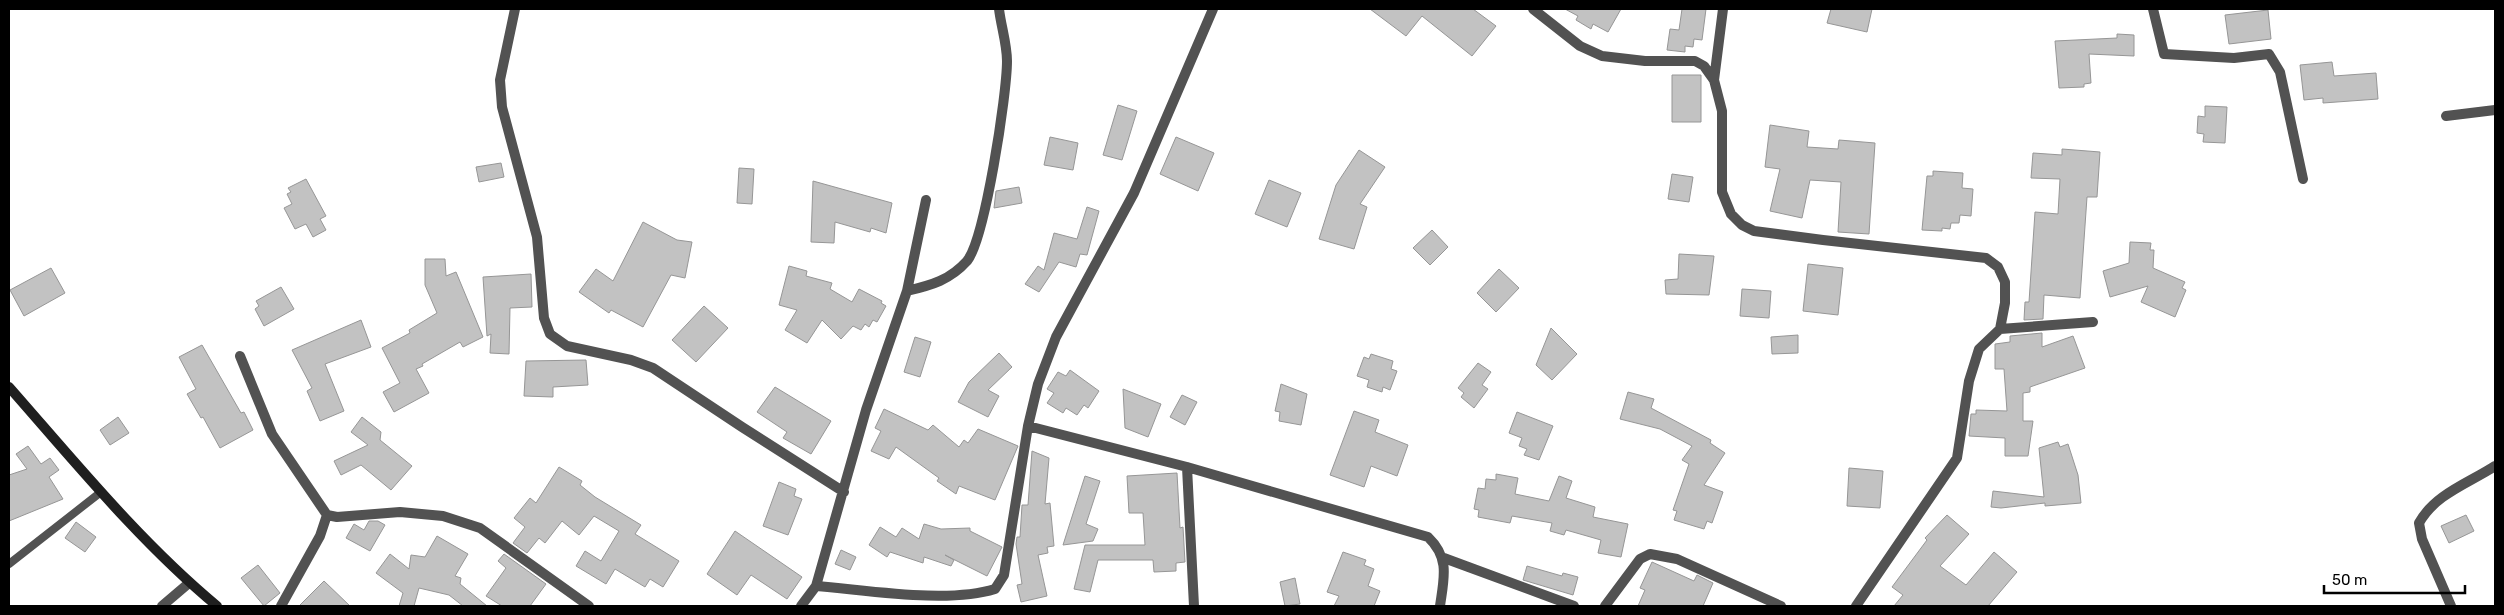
<svg xmlns="http://www.w3.org/2000/svg" width="2504" height="615" font-family="Rubik,sans-serif">
	<rect width="100%" height="100%" fill="#fff"/>
	<path fill="#c2c2c2" stroke="#969696" d="M1370,9H1473L1496,26L1472,56L1422,16L1406,36Z
		M1565,9H1621L1608,32L1593,24L1591,29L1576,20L1578,16Z
		M1682,9H1706L1702,40L1694,39L1693,47L1685,46V52L1667,50L1670,29L1679,30Z
		M1831,9H1872L1867,32L1827,23Z
		M2268,10L2271,39L2229,44L2225,15Z
		M2117,34L2134,35V56L2089,54L2091,83L2084,84V87L2059,88L2055,41L2117,38Z
		M2332,62L2334,76L2376,73L2378,99L2323,103V98L2304,100L2300,65Z
		M1672,75H1701V122H1672Z
		M1118,105L1137,111L1122,160L1103,155Z
		M2205,106L2227,107L2225,143L2203,142L2204,134L2197,133L2198,116L2205,117Z
		M1770,125L1809,131L1807,147L1838,149L1839,140L1875,143L1869,234L1838,232L1841,182L1810,180L1802,218L1770,211L1780,169L1765,167Z
		M1050,137L1078,143L1073,170L1044,165Z
		M1176,137L1214,153L1198,191L1160,174Z
		M2062,149L2100,152L2097,197H2087L2080,298L2044,295L2043,319L2024,320L2025,302H2029L2035,212L2058,214L2060,179L2031,178L2033,153L2062,155Z
		M1359,150L1385,167L1360,204L1367,207L1354,249L1319,239L1336,185Z
		M501,163L504,177L479,182L476,167Z
		M739,168L754,169L752,204L737,203Z
		M1933,171L1963,173L1962,188L1973,189L1971,216L1960,215L1959,223H1951L1950,229L1942,228V231L1922,230L1927,176H1933Z
		M1672,174L1693,177L1689,202L1668,199Z
		M306,179L326,216L320,219L326,230L313,237L306,224L295,229L284,208L292,204L287,194L291,192L288,188Z
		M1269,180L1301,193L1287,227L1255,214Z
		M813,181L892,203L886,233L871,228L870,232L835,222L834,243L811,242Z
		M1019,187L1022,203L994,208L996,191Z
		M1087,207L1099,211L1087,255L1080,254L1076,267L1059,262L1039,292L1025,284L1038,266L1044,270L1054,233L1077,239Z
		M643,222L677,240L692,242L685,278L671,275L643,327L611,310L609,313L579,292L596,269L613,281Z
		M1432,230L1448,247L1430,265L1413,248Z
		M2130,242L2151,243L2150,250H2154L2153,268L2185,282L2182,288L2186,290L2175,317L2141,302L2148,286L2110,297L2103,271L2129,263Z
		M1679,254L1714,256L1709,295L1666,294L1665,280L1678,279Z
		M425,259H445L446,276L456,272L483,337L463,347L460,342L422,364L423,366L416,369L429,393L394,412L383,392L400,383L382,348L410,333L409,330L437,313L425,285Z
		M1808,264L1843,268L1838,315L1803,311Z
		M789,266L807,271L806,276L832,283L830,289L852,302L859,289L882,301L881,303L886,306L877,322L873,320L869,327L865,324L861,330L853,326L841,339L822,320L807,343L785,330L797,310L779,305Z
		M51,268L65,293L24,316L10,290Z
		M1499,269L1519,288L1496,312L1477,293Z
		M531,274L532,307L510,308L509,354L490,353L491,334L487,336L483,277Z
		M281,287L294,309L264,326L255,309L259,306L256,301Z
		M1742,289L1771,291L1769,318L1740,316Z
		M704,306L728,328L696,362L672,340Z
		M361,320L371,347L325,364L344,411L320,421L307,391L312,388L292,350Z
		M1551,328L1577,354L1552,380L1536,365Z
		M2042,333V347L2073,336L2085,368L2030,387V392L2023,393V421H2033L2028,456H2005V438L1969,436L1971,414H1976V410L2007,411L2004,369H1995V344L2010,342V336Z
		M1798,335V353L1772,354L1771,337Z
		M915,337L931,342L920,377L904,372Z
		M202,345L241,413L244,412L253,430L220,448L203,417L201,418L187,394L196,389L179,357Z
		M999,353L1012,367L988,390L999,396L988,417L958,402L969,382Z
		M1371,354L1393,361L1391,369L1397,371L1390,390L1383,387L1382,392L1367,387L1369,380L1357,376L1364,357L1369,359Z
		M586,360L588,385L553,387V397L524,396L526,361Z
		M1478,363L1491,372L1482,385L1488,389L1474,408L1461,397L1464,393L1458,388Z
		M1070,370L1099,391L1088,408L1084,405L1077,415L1066,408L1063,413L1047,403L1054,393L1047,389L1058,372L1066,376Z
		M1281,384L1307,394L1301,425L1279,421L1280,412L1275,411Z
		M775,387L831,421L811,454L783,438L787,432L757,412Z
		M1123,389L1161,404L1148,437L1125,428Z
		M1628,392L1654,399L1651,408L1711,440L1710,443L1725,453L1704,485L1723,492L1712,523L1707,521L1704,529L1674,520L1677,511L1673,510L1689,464L1682,460L1692,446L1660,429L1620,419Z
		M1182,395L1197,402L1185,425L1170,417Z
		M884,409L928,430L933,425L959,447L964,440L968,443L978,429L1018,446L995,500L959,486L956,494L937,481L939,478L896,447L889,459L871,451L881,431L875,428Z
		M1354,411L1379,420L1375,432L1408,445L1397,476L1371,466L1364,487L1330,475Z
		M1517,412L1553,426L1539,460L1524,455L1527,449L1519,446L1522,438L1509,433Z
		M118,417L129,433L110,445L100,430Z
		M362,417L381,432L380,440L412,466L391,490L361,465L341,475L334,461L368,445L351,432Z
		M2058,442L2060,447L2068,444L2078,475L2081,503L2045,506V503L2001,508L1991,507L1993,491L2044,497L2039,448Z
		M28,446L41,464L50,458L59,470L49,477L63,499L9,521V475L27,469L16,454Z
		M1032,451L1049,458L1045,504L1050,503L1054,546L1047,547L1048,553L1038,555L1047,596L1021,602L1017,585L1022,584L1016,544L1017,537H1020L1022,505H1028Z
		M559,467L582,481L580,485L595,497L641,525L635,534L679,561L663,587L650,579L645,587L615,569L606,584L576,566L585,551L601,561L619,531L594,516L579,535L562,521L545,543L539,538L527,553L513,543L525,527L514,518L530,498L536,503Z
		M1849,468L1883,471L1880,508L1847,506Z
		M1177,473L1180,528L1183,527L1185,562L1176,563V571L1154,572L1153,560H1098L1090,592L1074,589L1085,545H1145L1143,513H1129L1127,476Z
		M1496,474L1518,478L1515,494L1549,501L1559,476L1572,481L1566,498L1595,507L1593,517L1628,524L1621,557L1598,553L1601,540L1566,530L1564,535L1550,531L1552,523L1512,516L1510,523L1478,517L1479,510L1474,509L1478,488L1485,489L1486,479L1496,480Z
		M1085,476L1100,481L1086,524L1098,529L1093,541L1063,545Z
		M779,482L796,489L794,496L802,499L788,535L763,526Z
		M1947,515L1969,534L1940,566L1966,585L1994,552L2017,572L1988,606H1894L1903,595L1892,587L1927,540L1925,538Z
		M2466,515L2474,531L2449,543L2441,526Z
		M369,521H378L385,525L370,551L346,538L354,524L364,530Z
		M76,522L96,537L85,552L65,538Z
		M924,524L941,529L970,528V531L1002,547L987,576L945,555L954,560L951,566L924,557L923,563L890,552L887,557L869,545L880,527L896,537L902,528L919,539Z
		M735,531L802,577L787,599L751,575L737,595L707,574Z
		M437,536L468,554L455,576L461,578L460,584L487,606H463L449,595L419,588L414,606H399L403,593L376,573L390,554L409,569L411,555L425,557Z
		M841,550L856,557L850,570L835,564Z
		M1343,552L1366,560L1364,565L1374,569L1368,586L1380,591L1374,606H1334L1339,596L1327,592Z
		M504,554L546,584L530,606H502L486,596L506,568L498,561Z
		M1652,562L1694,581L1697,575L1713,583L1703,606H1638L1645,590L1640,588Z
		M258,565L280,593L264,606L241,578Z
		M1527,566L1562,576L1563,573L1578,577L1573,595L1523,580Z
		M1295,578L1300,604L1285,606L1280,582Z
		M324,581L350,606H299Z"/>
	<g fill="none" stroke-linecap="round" stroke-linejoin="round">
		<path stroke="#525252" stroke-width="8" d="M9,564L101,492"/>
		<path stroke="#525252" stroke-width="10" d="M515,9L500,80L502,107L537,237L544,318L550,334L567,346L631,360L653,368L742,427L844,492
			M1533,9L1580,46L1602,56L1645,61H1695L1704,66L1714,80L1722,111V192L1731,214L1742,225L1754,231L1823,240L1986,258L1998,267L2005,282V303L2000,329L1979,349L1969,381L1957,458L1856,606
			M2153,9L2164,54L2234,58L2269,54L2280,72L2303,179
			M1714,80L1723,9
			M2446,116L2495,110
			M907,291C932,285 950,280 967,261C985,239 1007,94 1007,61C1007,44 1001,26 999,9
			M2000,329L2093,322
			M240,356L272,434L327,515L337,517L400,512L443,516L480,528L589,606
			M1028,426L1187,467L1428,537C1450,558 1444,578 1440,606
			M1187,467L1194,606
			M1444,558L1574,606
			M816,586C867,590 947,604 995,589L1004,575L1028,426L1038,384L1056,337L1134,193L1213,9
			M162,606L189,583
			M281,606L320,536L327,515
			M801,606L816,586L866,410L907,291L926,200
			M1605,606L1640,559L1650,554L1677,559L1781,606
			M2451,606L2422,539L2419,523C2435,494 2469,483 2495,466"/>
		<path stroke="#1f1f1f" stroke-width="10" d="M9,387C75,462 140,542 217,606"/>
	</g>
	<rect width="2504" height="615" fill="none" stroke="#000000" stroke-width="20"/>
	<path d="M2324 585v8h141v-8" fill="none" stroke="#000000" stroke-width="2.5"/>
	<text x="2332" y="585" font-size="15" fill="#000000" stroke="#ffffff" stroke-width="4" paint-order="stroke">50 m</text>
</svg>
